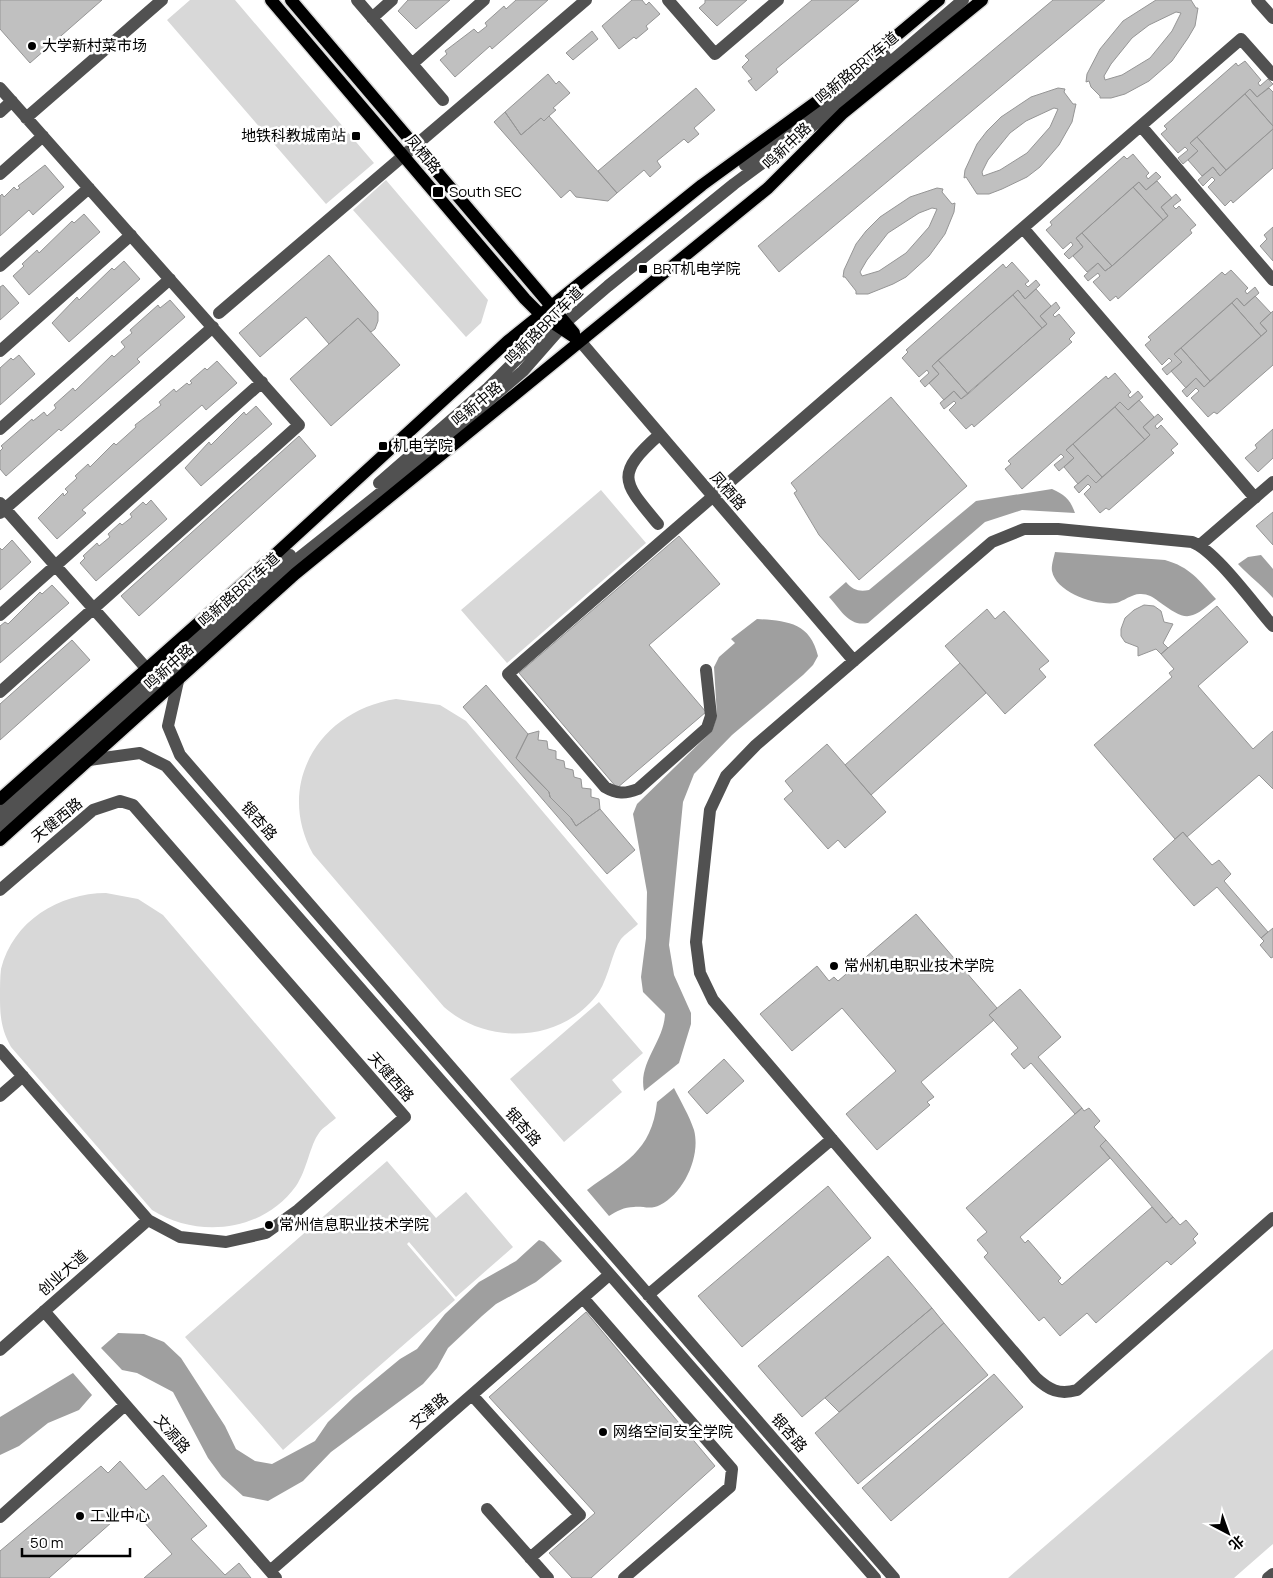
<svg xmlns="http://www.w3.org/2000/svg" width="1273" height="1578" font-family="Manrope,'Noto Sans SC',sans-serif">
	<rect width="100%" height="100%" fill="#fff"/>
	<path fill="#d8d8d8" d="M190,0H235L374,163L326,204L167,20Z
		M386,180L488,300L481,323L466,337L353,210Z
		M601,490L646,543L507,663L461,610Z
		M396,699L440,705L466,721L638,924C633,929 625,934 621,939C612,952 609,976 599,992C563,1043 488,1046 444,1007L313,854C274,783 321,710 396,699Z
		M106,893L138,899L163,915L336,1118C331,1123 323,1127 319,1133C310,1145 307,1170 296,1186C263,1232 198,1239 152,1210L11,1047C1,1029 0,1016 0,996C0,987 0,977 1,969C13,921 59,893 106,893Z
		M599,1002L643,1053L612,1080L622,1092L564,1142L510,1079Z
		M387,1161L436,1218L466,1192L513,1247L456,1297L409,1242L407,1244L455,1300L283,1450L185,1337Z
		M1273,1349V1544L1234,1578H1008Z"/>
	<path fill="#9f9f9f" d="M1052,489C1065,495 1070,499 1075,513L1022,510L985,522L868,623C849,627 841,610 829,597L846,582C853,590 859,592 869,590L976,501Z
		M1055,552L1165,560C1190,567 1199,580 1216,599C1189,622 1186,621 1158,601C1153,597 1148,594 1141,594C1133,593 1124,601 1116,603C1097,606 1056,593 1052,571C1051,566 1054,557 1055,552Z
		M1261,555L1273,569V598C1261,584 1250,577 1238,564L1248,557Z
		M757,619C786,621 810,622 818,656L813,665L803,675L732,735L694,774L683,802L669,945L674,975L691,1013V1024L679,1063L644,1091C638,1062 664,1042 665,1014L643,992L641,977L646,938L647,892L633,814L637,804L712,731L717,716L714,667L719,657L735,643L731,639Z
		M674,1088C681,1102 689,1115 694,1130C701,1156 684,1193 660,1205C651,1210 643,1206 634,1207C624,1207 617,1211 609,1216L587,1190C623,1163 652,1152 657,1102Z
		M539,1240L544,1242L562,1261L536,1282L496,1304L482,1316L448,1348L437,1368L423,1384L331,1452L303,1481L268,1501L243,1496L222,1477L208,1458L173,1392L137,1373L122,1370L101,1348L118,1333L144,1334L164,1342L181,1358L225,1426L236,1449L255,1461L272,1464L315,1441L328,1422L354,1397L400,1359L417,1349L445,1314L479,1282L516,1261Z
		M73,1373L92,1395L79,1410L48,1423L19,1446L0,1455V1417Z"/>
	<path fill="#c0c0c0" stroke="#959595" fill-rule="evenodd" d="M0,0H102L30,63L0,29Z
		M408,0H450L416,29L398,11Z
		M516,0H548L492,49L490,46L455,77L440,60L447,54L445,51L474,29L478,33L487,26L485,23L504,6L506,9Z
		M632,0H642L646,5L649,2L660,14L646,26L648,29L636,39L634,37L619,49L602,26Z
		M705,0H747L717,26L699,8L705,3Z
		M812,0H859L776,69L778,72L756,91L748,81L752,79L742,67L749,60L745,56Z
		M1053,0H1105L779,272L758,246Z
		M1156,0H1191L1196,8H1198L1195,26L1188,38L1172,61L1149,81L1125,94L1111,98H1100V96L1091,87L1089,81L1086,82L1087,74L1100,49L1123,21ZM1176,12L1181,13L1172,31L1150,58L1122,75L1105,80L1104,76L1111,64L1132,38L1149,25Z
		M592,31L598,39L573,60L566,53Z
		M1245,61L1261,80L1258,83L1260,86L1268,79L1273,84L1257,97L1250,89L1190,143L1198,151L1183,164L1178,158L1188,150L1185,147L1178,153L1161,134L1167,129L1164,126L1236,63L1238,66Z
		M548,74L556,84L559,81L570,93L553,108L556,110L549,116L544,121L541,118L521,135L505,112Z
		M696,88L715,110L694,128L699,134L688,143L684,139L657,161L661,167L650,177L644,170L617,193L598,171Z
		M1058,88L1065,89L1064,92L1073,104H1076L1072,122L1059,145L1040,167L1027,177L1002,189L989,194H977L966,177L964,178L965,170L977,144L987,131L1001,117L1031,97ZM1054,108L1058,109L1050,127L1027,153L1000,170L983,176L982,172L988,160L1010,133L1026,121Z
		M1269,88L1273,92V126L1245,94L1250,89L1257,97Z
		M1245,94L1273,126V129L1226,170L1197,137Z
		M505,112L521,135L541,118L544,121L549,116L617,193L608,201L576,197L570,190L561,198L494,122Z
		M1273,129V168L1233,203L1231,200L1225,206L1208,187L1215,180L1212,177L1203,186L1198,180L1213,167L1220,176Z
		M1197,137L1226,170L1220,176L1213,167L1202,176L1188,160L1198,151L1190,143Z
		M1133,154L1149,173L1146,176L1148,179L1156,172L1161,177L1146,190L1139,182L1076,238L1083,247L1069,259L1064,254L1073,245L1071,242L1063,249L1046,230L1052,225L1050,222L1124,156L1127,159Z
		M45,165L64,187L33,215L29,210L0,236V196L2,194L4,197L14,187L17,190L20,188L18,186Z
		M1157,181L1172,198L1161,207L1168,216L1163,220L1133,187L1139,182L1146,190Z
		M1133,187L1163,220L1112,266L1082,233Z
		M937,188L943,189L942,192L952,204L955,203L954,212L945,234L929,256L906,277L893,284L868,294H856V291L845,277H843L844,270L856,244L866,231L880,217L910,197ZM932,208L937,209L929,227L906,253L879,271L862,276L860,272L867,260L888,233L919,213Z
		M1176,194L1181,200L1173,206L1176,209L1179,206L1196,225L1190,230L1192,233L1118,299L1116,296L1110,301L1093,282L1100,276L1098,273L1088,281L1084,276L1098,263L1105,271L1112,266L1168,216L1161,207Z
		M84,214L100,232L29,295L13,276L24,266L22,264L37,250L39,253L72,221L74,223Z
		M1273,227V261L1260,246L1267,239L1264,235Z
		M1082,233L1112,266L1105,271L1098,263L1087,272L1073,256L1083,247L1076,238Z
		M329,255L378,312V321L375,329L371,332L358,318L329,344L306,317L260,357L239,333Z
		M124,261L140,279L69,342L52,323L77,297L79,300L112,268L114,270Z
		M1012,262L1029,281L1025,284L1028,287L1036,280L1040,285L1025,299L1018,290L932,366L939,374L925,387L920,381L929,373L927,370L919,377L902,358L908,352L906,350L1003,264L1006,268Z
		M1231,270L1248,288L1245,291L1247,294L1255,287L1259,293L1244,306L1237,298L1174,354L1182,362L1167,375L1162,369L1172,361L1169,358L1162,365L1145,345L1151,340L1148,337L1222,272L1225,275Z
		M3,285L19,303L0,320V287Z
		M1036,289L1051,306L1040,316L1047,324L1042,328L1013,295L1018,290L1025,299Z
		M1013,295L1042,328L968,394L938,360Z
		M1255,296L1271,313L1260,323L1267,331L1261,336L1232,303L1237,298L1244,306Z
		M170,300L185,317L137,359L140,362L61,431L59,429L6,476L0,469V451L3,448L1,446L32,419L33,421L44,412L47,416L56,408L54,405L73,388L75,391L112,355L114,357L125,347L121,342L132,333L130,330L158,305L160,308Z
		M1056,302L1060,308L1053,315L1055,317L1059,314L1075,333L1069,339L1072,342L974,427L972,424L966,429L949,410L956,403L954,401L944,409L940,403L954,391L961,399L1047,324L1040,316Z
		M1232,303L1261,336L1210,381L1181,348Z
		M1273,311V365L1217,414L1214,412L1208,417L1191,398L1199,391L1196,388L1187,397L1182,391L1196,378L1204,387L1267,331L1260,323Z
		M358,318L400,365L331,426L290,379Z
		M1181,348L1210,381L1204,387L1196,378L1186,388L1171,371L1182,362L1174,354Z
		M19,355L35,374L0,405V368L11,358L13,360Z
		M938,360L968,394L961,399L954,391L944,400L929,383L939,374L932,366Z
		M217,361L237,383L206,410L202,405L82,510L86,513L57,539L38,518L63,493L64,496L68,492L65,489L77,478L75,476L88,464L90,467L114,443L116,445L136,427L135,425L161,405L159,402L174,389L176,392L187,383L189,385L192,383L190,381L205,368L207,370Z
		M1115,373L1131,392L1128,395L1130,398L1138,391L1143,397L1128,410L1120,402L1066,450L1074,458L1059,471L1054,465L1064,457L1061,454L1022,489L1005,469L1011,464L1008,461L1106,376L1108,379Z
		M891,397L967,486L859,580L819,535L794,493L797,491L791,483Z
		M1139,400L1154,417L1143,427L1150,435L1145,440L1115,407L1120,402L1128,410Z
		M256,406L272,424L201,486L185,468L209,442L211,445L244,412L246,415Z
		M1115,407L1145,440L1102,477L1073,444Z
		M1158,414L1163,419L1155,426L1157,429L1161,425L1178,444L1171,450L1174,453L1109,510L1106,508L1100,513L1084,494L1091,487L1088,484L1079,493L1074,487L1088,475L1096,483L1150,435L1143,427Z
		M1273,429V458L1258,472L1245,458L1257,448L1255,445Z
		M299,436L316,456L139,616L121,596Z
		M1073,444L1102,477L1096,483L1088,475L1078,484L1064,467L1074,458L1066,450Z
		M151,500L167,519L96,581L80,563L85,558L83,556L97,543L99,546L110,537L108,534L120,523L122,525L132,517L130,514L143,502L146,505Z
		M1273,512V545L1256,526Z
		M679,536L720,584L649,645L706,712L617,788L519,673Z
		M12,540L31,562L0,590V548L2,550Z
		M52,585L69,603L0,663V626L5,622L8,624L40,592L42,594Z
		M1144,605L1154,606L1161,611L1164,622L1173,624L1163,643L1168,648L1161,654L1156,649L1138,656V647L1125,642L1121,636V629L1125,618L1134,610Z
		M1217,606L1248,642L1198,686L1253,749L1273,731V789L1259,775L1187,837L1183,832L1175,839L1094,745L1172,677L1169,673L1174,669L1161,654Z
		M987,609L995,619L1004,611L1049,661L1039,669L1046,677L1005,714L945,646Z
		M72,640L90,660L0,740V704Z
		M960,663L986,693L871,795L845,765Z
		M486,685L528,734L516,758L549,792L550,797L571,818L576,826L600,809L635,850L607,874L463,707Z
		M539,731L538,740L547,741L548,749L556,751V759L564,761L565,768L573,770L574,777L581,779L582,788L591,789V797L599,799L600,809L576,826L571,818L550,797L549,792L516,758L528,734Z
		M827,744L886,812L845,848L838,840L828,849L784,799L793,791L785,781Z
		M1183,832L1212,865L1219,860L1231,874L1224,881L1268,932L1261,938L1217,887L1194,906L1153,859Z
		M916,914L997,1008L989,1015L994,1020L921,1082L934,1097L927,1102L930,1105L877,1150L846,1114L896,1071L842,1008L792,1051L760,1014L817,966L829,981L834,977L838,981Z
		M1273,928V957L1271,958L1260,945L1264,941L1261,938Z
		M1020,989L1061,1037L1038,1057L1082,1108L1075,1114L1031,1063L1024,1069L1011,1054L1018,1048L989,1015Z
		M724,1059L744,1081L707,1114L688,1092Z
		M1082,1108L1084,1111L1089,1108L1100,1121L1094,1127L1106,1140L1100,1146L1110,1158L1020,1237L1025,1243L1028,1240L1061,1278L1058,1281L1062,1285L1152,1207L1166,1223L1173,1217L1180,1225L1186,1220L1198,1234L1193,1239L1196,1243L1171,1265L1167,1261L1096,1323L1087,1313L1060,1336L1044,1317L1039,1321L984,1257L988,1253L977,1240L987,1232L966,1208Z
		M1106,1140L1173,1217L1166,1223L1100,1146Z
		M828,1186L871,1238L742,1347L698,1296Z
		M888,1256L932,1308L802,1417L758,1366Z
		M932,1308L944,1323L839,1412L825,1398Z
		M586,1312L715,1466L591,1578H572L549,1553L595,1513L489,1397Z
		M944,1323L988,1375L858,1484L815,1433Z
		M994,1374L1023,1407L891,1521L862,1488Z
		M120,1461L146,1490L163,1475L207,1526L191,1539L225,1575L239,1563L251,1578H144L172,1554L130,1506L49,1578H0V1551L101,1466L108,1473Z"/>
	<g fill="none" stroke-linecap="round" stroke-linejoin="round">
		<g stroke="#dbdbdb" stroke-width="15">
			<path id="major" d="M271,0L525,299L541,315L580,341
				M291,0L574,333
				M0,799L268,561L508,341L702,185L827,94L939,0
				M0,840L295,574L768,188L843,113L982,0"/>
		</g>
		<path stroke="#515151" stroke-width="12" d="M357,0L443,100
			M668,0L715,54L778,0
			M1257,0L1273,18
			M372,18L392,0
			M412,64L484,0
			M0,88L299,425L0,692
			M0,112L12,101
			M26,118L162,0
			M1141,126L1273,280
			M745,165L885,56
			M0,174L43,136
			M1023,228L1255,498
			M0,266L89,188
			M219,313L586,0
			M580,341L854,661
			M0,351L131,235
			M0,429L170,279
			M379,483L488,388L559,317
			M0,503L146,668
			M0,513L213,327
			M658,524C623,482 614,475 659,435
			M1200,545L1273,482
			M0,615L262,382
			M1273,626C1255,606 1215,550 1192,542L1058,529H1024L992,542L756,745L726,776L710,810L696,942L700,973L713,1000L1036,1378C1049,1390 1059,1395 1077,1390L1273,1218
			M706,670L711,716L707,728L638,789C625,794 617,794 605,787L508,674L1241,39L1273,75
			M178,681L168,726L180,755L894,1578
			M89,760L140,753L166,766L875,1578
			M0,813L290,555
			M0,826L290,565L388,487L523,371L566,322L608,286L734,184L838,107L963,0
			M0,890L93,810L120,801L133,805L405,1117L298,1210L266,1233L226,1242L180,1237L148,1220L0,1050
			M0,1096L23,1076
			M648,1295L832,1139
			M583,1298L732,1469L730,1487L624,1578
			M44,1311L276,1578
			M0,1350L148,1220
			M472,1395L580,1515L530,1558
			M487,1509L548,1578
			M0,1517L125,1405
			M270,1571L609,1275
			M1268,1578L1273,1574"/>
		<use href="#major" stroke="#000" stroke-width="12"/>
	</g>
	<g fill="#000" stroke="#fff" stroke-width="2">
		<circle cx="32" cy="46" r="5"/>
		<rect x="351" y="131" width="10" height="10" rx="2.5"/>
		<rect x="432" y="186" width="12" height="12" rx="2.5"/>
		<rect x="638" y="264" width="10" height="10" rx="2.5"/>
		<rect x="378" y="441" width="10" height="10" rx="2.5"/>
		<circle cx="834" cy="966" r="5"/>
		<circle cx="269" cy="1225" r="5"/>
		<circle cx="603" cy="1432" r="5"/>
		<circle cx="80" cy="1516" r="5"/>
	</g>
	<g text-anchor="middle" stroke-width="5" stroke-linejoin="round" paint-order="stroke">
		<g font-size="15" fill="#000" stroke="#fff" text-anchor="start">
			<text x="42" y="51">大学新村菜市场</text>
			<text x="346" y="141" text-anchor="end">地铁科教城南站</text>
			<text x="449" y="197">South SEC</text>
			<text x="653" y="274">BRT机电学院</text>
			<text x="393" y="451">机电学院</text>
			<text x="844" y="971">常州机电职业技术学院</text>
			<text x="279" y="1230">常州信息职业技术学院</text>
			<text x="613" y="1437">网络空间安全学院</text>
			<text x="90" y="1521">工业中心</text>
		</g>
		<g font-size="15" fill="#000" stroke="#fff">
			<text transform="translate(857 68) rotate(-40)" y="5">鸣新路BRT车道</text>
			<text transform="translate(787 146) rotate(-44)" y="5">鸣新中路</text>
			<text transform="translate(423 154) rotate(50)" y="5">凤栖路</text>
			<text transform="translate(544 326) rotate(-45)" y="5">鸣新路BRT车道</text>
			<text transform="translate(477 404) rotate(-40)" y="5">鸣新中路</text>
			<text transform="translate(728 491) rotate(49)" y="5">凤栖路</text>
			<text transform="translate(239 590) rotate(-42)" y="5">鸣新路BRT车道</text>
			<text transform="translate(169 667) rotate(-42)" y="5">鸣新中路</text>
			<text transform="translate(57 820) rotate(-39)" y="5">天健西路</text>
			<text transform="translate(259 821) rotate(49)" y="5">银杏路</text>
			<text transform="translate(391 1077) rotate(49)" y="5">天健西路</text>
			<text transform="translate(523 1127) rotate(49)" y="5">银杏路</text>
			<text transform="translate(63 1273) rotate(-41)" y="5">创业大道</text>
			<text transform="translate(429 1411) rotate(-41)" y="5">文津路</text>
			<text transform="translate(789 1433) rotate(49)" y="5">银杏路</text>
			<text transform="translate(172 1434) rotate(49)" y="5">文源路</text>
		</g>
	</g>
	<g transform="translate(1228 1533) rotate(139)" stroke="#ffffff" stroke-width="4" paint-order="stroke">
	<path d="M0-4L9 19L0 12L-9 19Z" fill="#000000"/>
	<text y="-8" font-size="14" font-weight="bold" text-anchor="middle" fill="#000000">北</text>
	</g>
	<path d="M22 1548v8h108v-8" fill="none" stroke="#000000" stroke-width="2.5"/>
	<text x="30" y="1548" font-size="15" fill="#000000" stroke="#ffffff" stroke-width="4" paint-order="stroke">50 m</text>
</svg>
